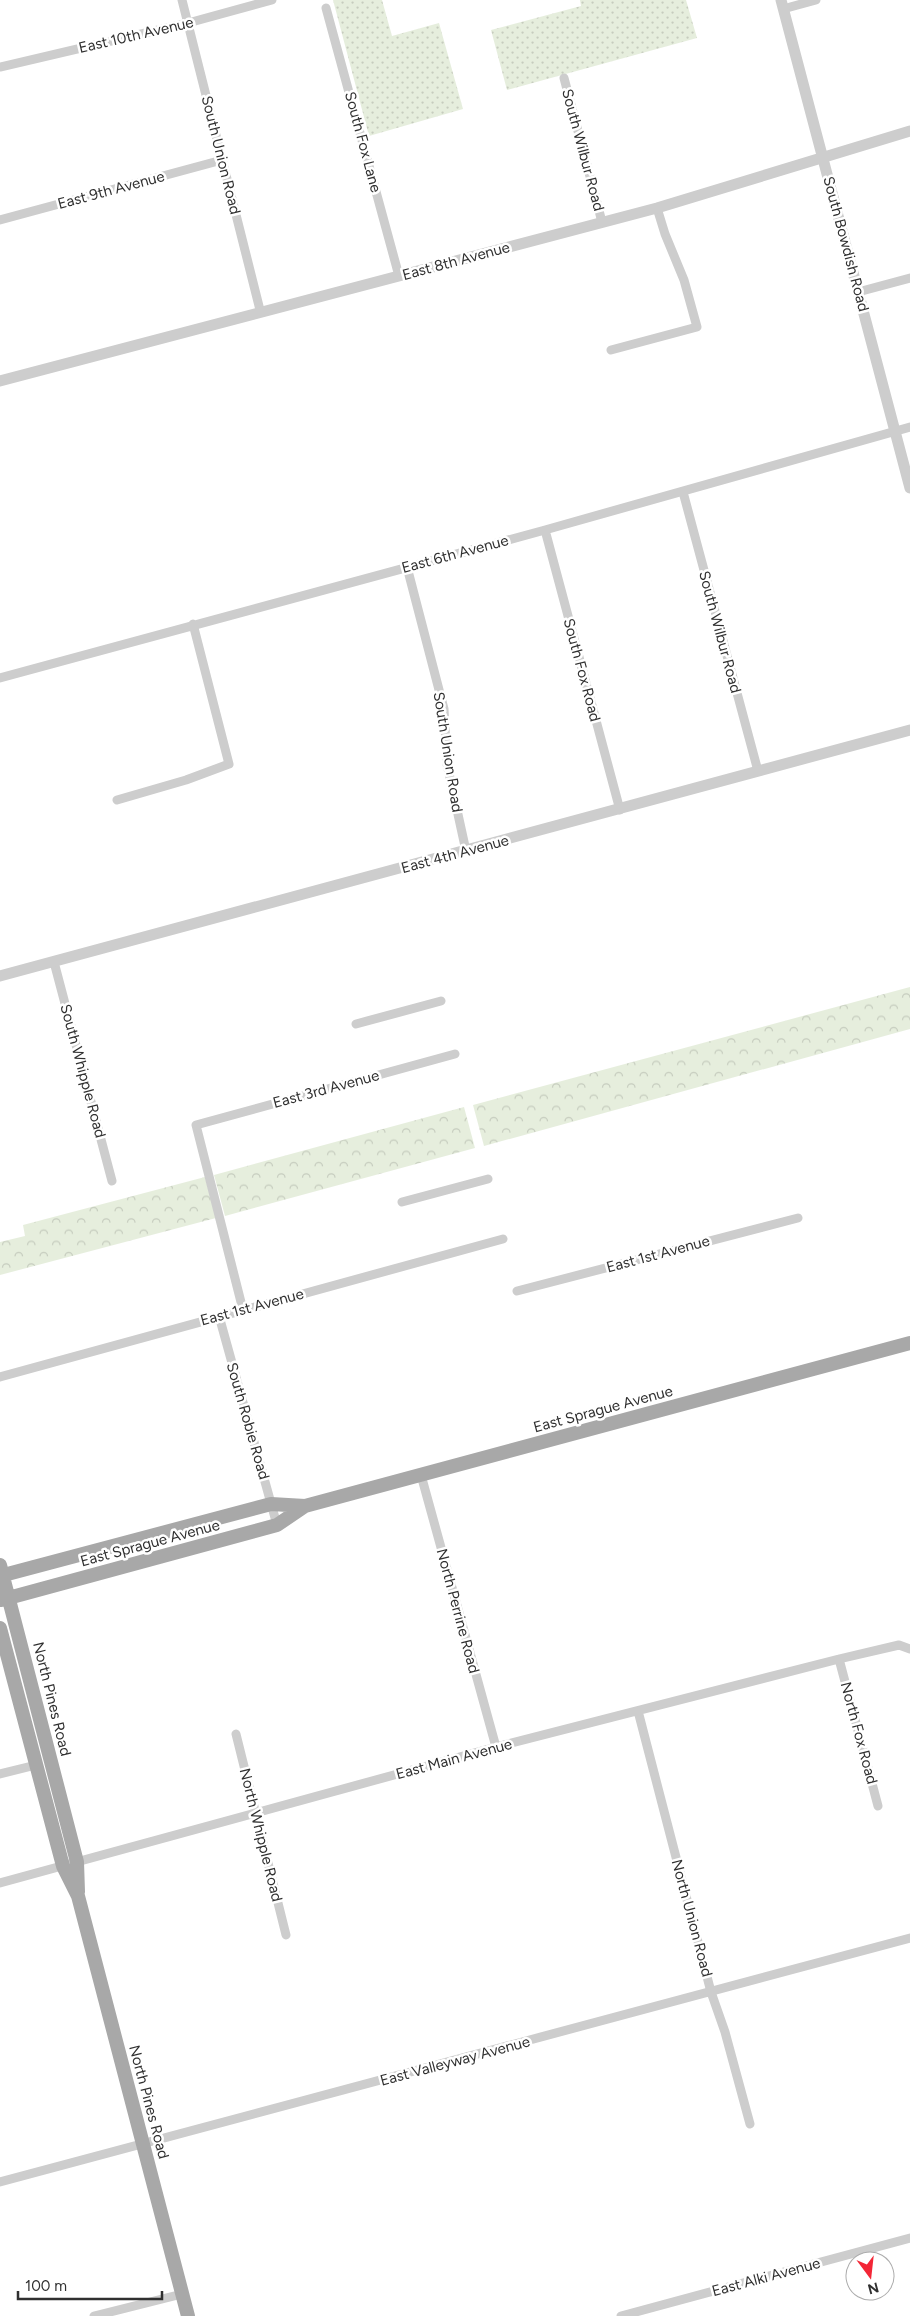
<svg xmlns="http://www.w3.org/2000/svg" width="910" height="2316" font-family="Figtree,sans-serif">
	<defs>
		<pattern id="grass-dots" width="8" height="8" patternUnits="userSpaceOnUse" patternTransform="scale(1.25)"><rect width="8" height="8" fill="#e6eedd"/><path d="M2 2h.1M6 6h.1" fill="none" stroke="#c6ccbe" stroke-width="1.8" stroke-linecap="round"/></pattern>
		<pattern id="park-crowns" width="20" height="18" patternUnits="userSpaceOnUse" patternTransform="scale(1.25)"><rect width="20" height="18" fill="#e6eedd"/><path d="M2 6a3 3 0 1 1 6 0M12 15a3 3 0 1 1 6 0" fill="none" stroke="#c6ccbe"/></pattern>
	</defs>
	<rect width="100%" height="100%" fill="#fff"/>
	<path fill="url(#grass-dots)" d="M333,0H382L392,36L439,23L463,109L369,136Z
		M580,0H686L697,38L507,90L491,30L581,6Z"/>
	<path fill="url(#park-crowns)" d="M910,987V1029L484,1146L473,1105Z
		M464,1107L475,1148L225,1216L214,1175Z
		M205,1177L216,1218L0,1275V1242L25,1236L23,1225Z"/>
	<g fill="none" stroke-linecap="round" stroke-linejoin="round">
		<path stroke="#cdcdcd" stroke-width="9" d="M182,0L260,310
			M326,8L399,276
			M783,9L816,0
			M0,67L188,23L272,0
			M564,78L602,222
			M0,220L222,160
			M858,292L910,278
			M611,350L697,327L684,280L665,234L657,208
			M683,492L758,771
			M545,530L620,810
			M407,567L444,709L447,764L466,851
			M0,678L545,530L910,427
			M117,800L186,780L229,764L193,624
			M54,962L112,1181
			M356,1024L441,1001
			M402,1202L488,1179
			M517,1291L798,1218
			M243,1310L196,1125L455,1054
			M219,1316L277,1525
			M0,1377L503,1239
			M421,1475L496,1747
			M839,1659L878,1806
			M638,1711L711,1992L725,2032L750,2124
			M236,1734L286,1935
			M0,1774L36,1765
			M0,1883L496,1747L839,1659L899,1645L910,1649
			M0,2182L910,1938
			M94,2316L182,2294
			M621,2316L910,2238"/>
		<path stroke="#cdcdcd" stroke-width="11" d="M781,0L910,488
			M0,381L657,208L910,131
			M0,976L910,730"/>
		<path stroke="#a8a8a8" stroke-width="14" d="M0,1565L77,1862L78,1892
			M0,1576L271,1504L305,1506L910,1343
			M1,1600L277,1525L305,1506
			M0,1628L63,1866L78,1896L188,2316"/>
	</g>
	<g text-anchor="middle" stroke-width="5" stroke-linejoin="round" paint-order="stroke">
		<g font-size="15" fill="#303030" stroke="#fff">
			<text transform="translate(136 35) rotate(-13)" y="5">East 10th Avenue</text>
			<text transform="translate(363 142) rotate(75)" y="5">South Fox Lane</text>
			<text transform="translate(583 150) rotate(75)" y="5">South Wilbur Road</text>
			<text transform="translate(221 155) rotate(76)" y="5">South Union Road</text>
			<text transform="translate(111 190) rotate(-15)" y="5">East 9th Avenue</text>
			<text transform="translate(846 244) rotate(75)" y="5">South Bowdish Road</text>
			<text transform="translate(456 261) rotate(-15)" y="5">East 8th Avenue</text>
			<text transform="translate(455 554) rotate(-15)" y="5">East 6th Avenue</text>
			<text transform="translate(720 632) rotate(75)" y="5">South Wilbur Road</text>
			<text transform="translate(582 670) rotate(75)" y="5">South Fox Road</text>
			<text transform="translate(448 752) rotate(81)" y="5">South Union Road</text>
			<text transform="translate(455 854) rotate(-15)" y="5">East 4th Avenue</text>
			<text transform="translate(83 1071) rotate(75)" y="5">South Whipple Road</text>
			<text transform="translate(326 1089) rotate(-15)" y="5">East 3rd Avenue</text>
			<text transform="translate(658 1254) rotate(-15)" y="5">East 1st Avenue</text>
			<text transform="translate(252 1307) rotate(-15)" y="5">East 1st Avenue</text>
			<text transform="translate(603 1409) rotate(-15)" y="5">East Sprague Avenue</text>
			<text transform="translate(248 1421) rotate(74)" y="5">South Robie Road</text>
			<text transform="translate(150 1543) rotate(-15)" y="5">East Sprague Avenue</text>
			<text transform="translate(458 1611) rotate(75)" y="5">North Perrine Road</text>
			<text transform="translate(52 1699) rotate(76)" y="5">North Pines Road</text>
			<text transform="translate(859 1733) rotate(75)" y="5">North Fox Road</text>
			<text transform="translate(454 1759) rotate(-15)" y="5">East Main Avenue</text>
			<text transform="translate(261 1835) rotate(76)" y="5">North Whipple Road</text>
			<text transform="translate(692 1918) rotate(75)" y="5">North Union Road</text>
			<text transform="translate(455 2061) rotate(-15)" y="5">East Valleyway Avenue</text>
			<text transform="translate(149 2102) rotate(75)" y="5">North Pines Road</text>
			<text transform="translate(766 2277) rotate(-15)" y="5">East Alki Avenue</text>
		</g>
	</g>
	<g transform="translate(870 2276) rotate(165)"><circle r="24" fill="#ffffff" stroke="#acacac"/>
	<path d="M0-4L9 19L0 12L-9 19Z" fill="#f32636"/>
	<text y="-8" font-size="14" font-weight="bold" text-anchor="middle" fill="#303030">N</text>
	</g>
	<path d="M18 2291v8h144v-8" fill="none" stroke="#303030" stroke-width="2.5"/>
	<text x="25" y="2291" font-size="15" fill="#303030" stroke="#ffffff" stroke-width="4" paint-order="stroke">100 m</text>
</svg>
